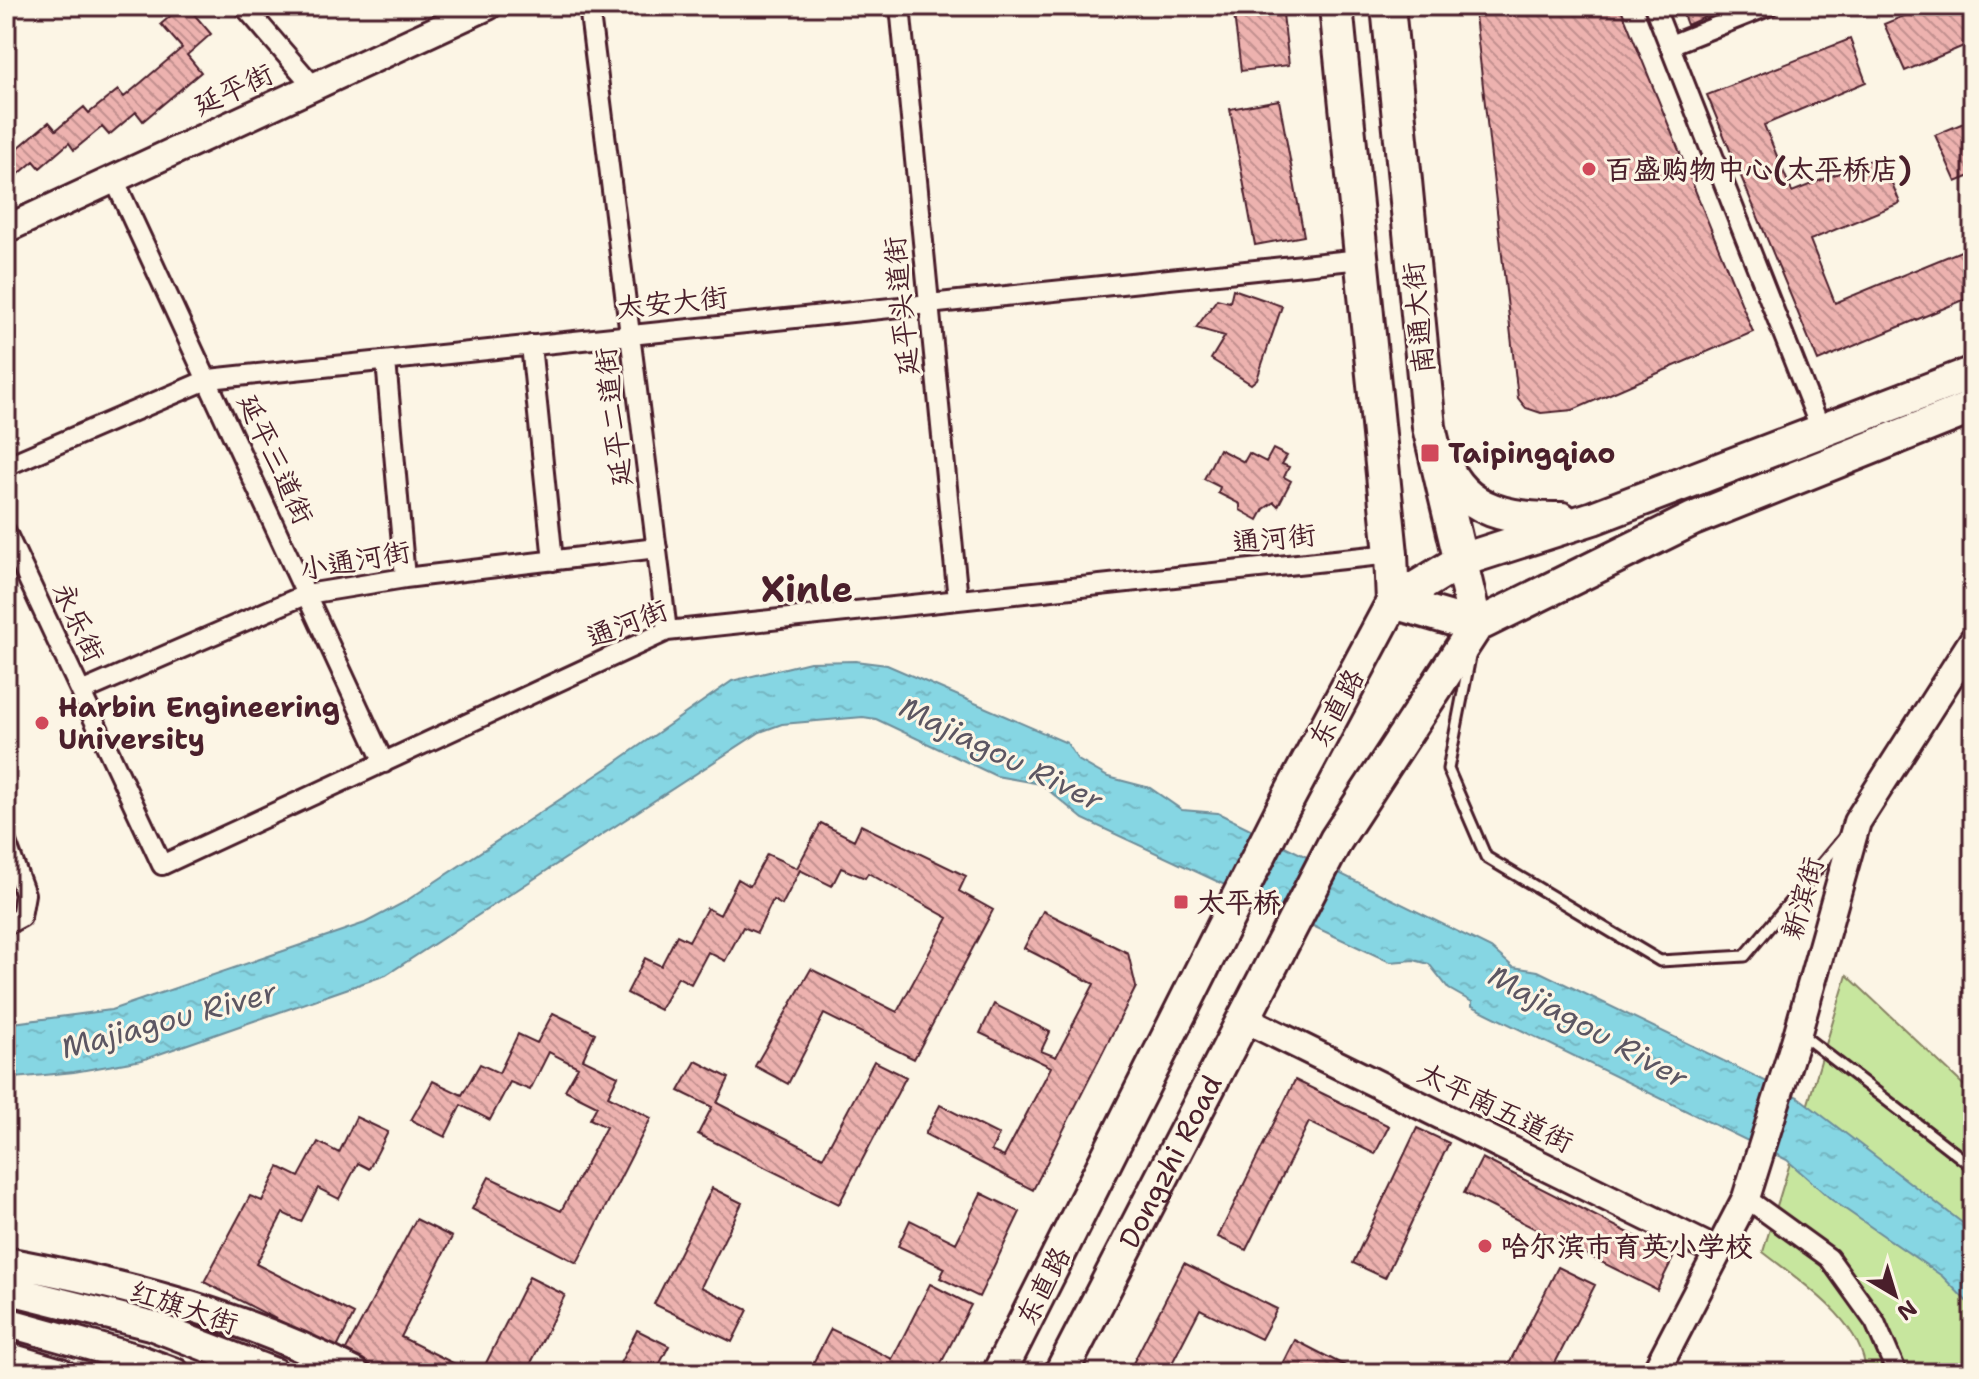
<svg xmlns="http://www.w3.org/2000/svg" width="1979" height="1379" font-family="'Shantell Sans','LXGW WenKai TC',sans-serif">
	<defs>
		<pattern id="water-ripples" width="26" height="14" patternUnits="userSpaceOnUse" patternTransform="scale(2)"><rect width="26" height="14" fill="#86d6e3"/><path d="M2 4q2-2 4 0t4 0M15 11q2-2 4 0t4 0" fill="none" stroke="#75b7c3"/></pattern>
		<pattern id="building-back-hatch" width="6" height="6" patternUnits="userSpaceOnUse" patternTransform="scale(2)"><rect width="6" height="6" fill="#edb2af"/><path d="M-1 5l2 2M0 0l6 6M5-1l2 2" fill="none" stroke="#c2908f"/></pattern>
	</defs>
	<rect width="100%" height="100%" fill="#fcf5e5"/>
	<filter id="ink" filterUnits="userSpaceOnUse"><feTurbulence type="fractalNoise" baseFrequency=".0125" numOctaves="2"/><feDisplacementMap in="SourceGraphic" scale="16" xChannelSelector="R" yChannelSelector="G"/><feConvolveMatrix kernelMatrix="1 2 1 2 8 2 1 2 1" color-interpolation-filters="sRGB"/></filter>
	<g filter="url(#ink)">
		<path fill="#c7e69e" stroke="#888264" stroke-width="2" d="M1847,975L1973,1094V1373H1866C1863,1321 1801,1282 1763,1252Z"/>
		<path fill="url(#water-ripples)" stroke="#6e8d99" stroke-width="2" d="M855,661L887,665L1067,743L1078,760L1108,777L1150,788L1182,810L1218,813L1491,948L1513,967L1538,971L1798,1097L1973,1231V1308L1942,1276L1832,1200L1787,1160L1472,1006V1002L1449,989L1429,964L1414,960L1390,962L1083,819L1041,784L996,776L876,719L863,717L782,724L760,732L386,975L142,1060L74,1072L6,1079V1024L111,1010L365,923L403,903L606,769L732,681L810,662Z"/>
		<path fill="url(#building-back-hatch)" stroke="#4a1f2b" stroke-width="2" d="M182,6H187L211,34L187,55L201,72L143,121L136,112L109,135L102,127L74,150L69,143L40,168L34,161L6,185V145L12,140L18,148L49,122L56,130L84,107L89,113L118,90L124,97L182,48L161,24Z
			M1233,6H1282L1289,65L1241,71Z
			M1474,6H1620L1753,332L1573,410L1541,413L1526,408L1518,398Z
			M1680,6H1730L1687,25Z
			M1928,6H1973V42L1905,71L1884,24Z
			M1850,39L1866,82L1764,125L1792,192L1881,156L1900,203L1810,240L1835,303L1973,246V296L1818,361L1707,95Z
			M1279,100L1304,236L1255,245L1230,109Z
			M1973,119V175L1956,182L1935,135Z
			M1233,289L1282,306L1257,379L1251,384L1211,359L1225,336L1196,328L1217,299L1230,302Z
			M1219,449L1244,462L1249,453L1266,462L1273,449L1287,456L1282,464L1289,467L1284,477L1291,481L1278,506L1274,502L1264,509L1258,520L1240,510V504L1218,493L1220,487L1204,479Z
			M821,823L854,840L861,825L966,876L959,891L993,910L914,1059L824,1014L788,1084L755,1066L811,969L897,1012L948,918L868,873L865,878L841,868L832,886L800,870L782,905L773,900L757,933L743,927L725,961L708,952L691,984L678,977L660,1010L627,993L645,958L661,966L677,935L689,941L707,908L720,915L738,879L750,886L767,854L797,868Z
			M1043,911L1128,953L1136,987L1033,1190L925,1134L940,1105L999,1135L991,1151L1004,1157L1051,1067L980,1033L994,1004L1050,1032L1041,1051L1056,1057L1094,984L1024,948Z
			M553,1013L595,1033L583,1059L618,1076L608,1096L651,1118L577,1263L472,1209L489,1177L561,1211L606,1127L590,1119L597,1106L565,1090L578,1067L549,1052L530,1090L510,1082L490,1120L461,1105L445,1137L411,1120L433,1081L462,1095L480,1064L499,1073L518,1034L537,1043Z
			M696,1061L729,1078L717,1103L823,1157L874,1061L906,1077L839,1204L698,1134L712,1107L679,1091Z
			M1295,1080L1389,1126L1375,1154L1309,1122L1246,1250L1218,1237Z
			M356,1117L388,1132L369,1169L358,1163L339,1199L318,1188L301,1222L283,1213L256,1264L354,1314L336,1350L204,1282L250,1196L262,1201L279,1167L299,1177L318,1142L339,1153Z
			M1417,1128L1449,1143L1385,1278L1353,1263Z
			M1482,1158L1674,1256L1657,1290L1464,1193Z
			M712,1188L742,1203L701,1287L748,1310L732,1342L654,1304Z
			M981,1193L1020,1212L979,1297L940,1278L945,1268L898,1246L910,1220L956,1243Z
			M416,1219L452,1237L401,1337L473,1373H386L345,1352Z
			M1184,1263L1277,1309L1261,1339L1200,1309L1167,1373H1128Z
			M1558,1267L1595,1285L1550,1373H1504Z
			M529,1277L565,1295L526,1373H481Z
			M930,1284L971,1305L936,1373H828L812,1365L831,1329L892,1359Z
			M637,1330L669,1346L655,1373H615Z
			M1295,1340L1359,1373H1290L1281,1368Z"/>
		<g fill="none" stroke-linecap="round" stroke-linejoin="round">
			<g stroke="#4a1f2b" stroke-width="15">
				<path id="lane" d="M1470,657L1448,769L1486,857L1660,961L1745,956L1844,837
					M1801,1034L1973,1167"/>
			</g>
			<g stroke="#4a1f2b" stroke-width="24">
				<path id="street" d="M244,6L314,87
					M589,6L667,631
					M900,6L958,600
					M1654,6L1821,430
					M1670,45L1768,6
					M114,179L384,763
					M531,345L553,561
					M386,361L405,578
					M6,466L209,379L1361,259
					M6,532L162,865L667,631L1391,554
					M81,692L307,594L405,578L657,548
					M6,842L25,894L21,917L6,925
					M1746,1198L1829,1258L1875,1322L1897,1373"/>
			</g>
			<g stroke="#4a1f2b" stroke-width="32">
				<path id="secondary" d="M6,229L488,6
					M1245,1019L1718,1252
					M1655,1373L1746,1198L1798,1032L1857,822L1973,640"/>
			</g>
			<g stroke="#4a1f2b" stroke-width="34">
				<path id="primary" d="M6,1262C125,1284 247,1316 355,1373
					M6,1289L150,1325L275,1373
					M6,1322L135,1358L175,1373
					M6,1357L61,1373"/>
			</g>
			<g stroke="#4a1f2b" stroke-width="38">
				<g id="highway">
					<path d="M1336,6L1391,554L1393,602"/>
					<path d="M1388,6L1429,427L1476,626"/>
					<path d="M1444,462C1463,513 1514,520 1562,519"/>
					<path d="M1393,602L1476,626"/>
					<path d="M999,1373L1281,812L1393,602L1462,560L1593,518L1973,373"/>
					<path id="s1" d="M1061,1373L1336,840L1476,626L1693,519L1973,407"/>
				</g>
			</g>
			<use href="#lane" stroke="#fcf5e5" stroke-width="9"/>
			<use href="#street" stroke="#fcf5e5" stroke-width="18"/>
			<use href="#secondary" stroke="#fcf5e5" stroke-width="26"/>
			<use href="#primary" stroke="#fcf5e5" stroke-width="28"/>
			<use href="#highway" stroke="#fcf5e5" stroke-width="32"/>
		</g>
	</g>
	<g fill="#d1495b" stroke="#fcf5e5" stroke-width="3">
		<circle cx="1589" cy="169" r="8"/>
		<rect x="1420" y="443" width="20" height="20" rx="4"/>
		<circle cx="42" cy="723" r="8"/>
		<rect x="1173" y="894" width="16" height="16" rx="4"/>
		<circle cx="1485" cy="1246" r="8"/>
	</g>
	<g text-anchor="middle" stroke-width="6" stroke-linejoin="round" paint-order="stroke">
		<g font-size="28" fill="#4a1f2b" stroke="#fcf5e5">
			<text transform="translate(233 89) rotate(-25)" y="10">延平街</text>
			<text transform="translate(672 302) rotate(-6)" y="10">太安大街</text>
			<text transform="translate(901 306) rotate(-96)" y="10">延平头道街</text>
			<text transform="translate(1418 318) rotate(-96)" y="10">南通大街</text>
			<text transform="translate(613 417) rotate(-97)" y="10">延平二道街</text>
			<text transform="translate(276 459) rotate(65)" y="10">延平三道街</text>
			<text transform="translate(1274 538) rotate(-6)" y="10">通河街</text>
			<text transform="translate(355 560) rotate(-10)" y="10">小通河街</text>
			<text transform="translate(79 622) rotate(65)" y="10">永乐街</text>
			<text transform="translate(627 623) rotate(-21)" y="10">通河街</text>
			<text transform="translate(1336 708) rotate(-62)" y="10">东直路</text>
			<text transform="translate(1802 898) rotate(-74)" y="10">新滨街</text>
			<text transform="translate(1496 1107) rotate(26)" y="10">太平南五道街</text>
			<text dy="10" stroke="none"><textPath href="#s1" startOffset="238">Dongzhi Road</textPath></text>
			<text transform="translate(1043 1286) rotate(-63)" y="10">东直路</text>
			<text transform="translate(184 1307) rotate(18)" y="10">红旗大街</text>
		</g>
		<g font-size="28" font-weight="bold" fill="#4a1f2b" stroke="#fcf5e5" text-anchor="start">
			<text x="1605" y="179">百盛购物中心(太平桥店)</text>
			<text x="1448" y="463">Taipingqiao</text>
			<text x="58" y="717">Harbin Engineering<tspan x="58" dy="32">University</tspan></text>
			<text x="1197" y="912">太平桥</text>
			<text x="1501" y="1256">哈尔滨市育英小学校</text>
		</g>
		<g font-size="30" font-style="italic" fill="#5c5662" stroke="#fcf5e5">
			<text transform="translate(1001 754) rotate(26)" y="10">Majiagou River</text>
			<text transform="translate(169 1020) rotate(-15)" y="10">Majiagou River</text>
			<text transform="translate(1588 1027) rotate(29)" y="10">Majiagou River</text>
		</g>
		<g font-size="36" font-weight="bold" fill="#4a1f2b" stroke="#fcf5e5">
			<text x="807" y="602">Xinle</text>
		</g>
	</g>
	<rect width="1979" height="1379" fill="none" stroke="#fcf5e5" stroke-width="32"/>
	<rect x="16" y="16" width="1947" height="1347" fill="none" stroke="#4a1f2b" stroke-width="3" filter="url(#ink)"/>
	<g transform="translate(1895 1295) rotate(142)" stroke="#fcf5e5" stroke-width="6" paint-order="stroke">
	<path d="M0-6L14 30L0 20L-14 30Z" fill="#4a1f2b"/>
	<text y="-12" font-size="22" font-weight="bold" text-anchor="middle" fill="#4a1f2b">N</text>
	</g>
</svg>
